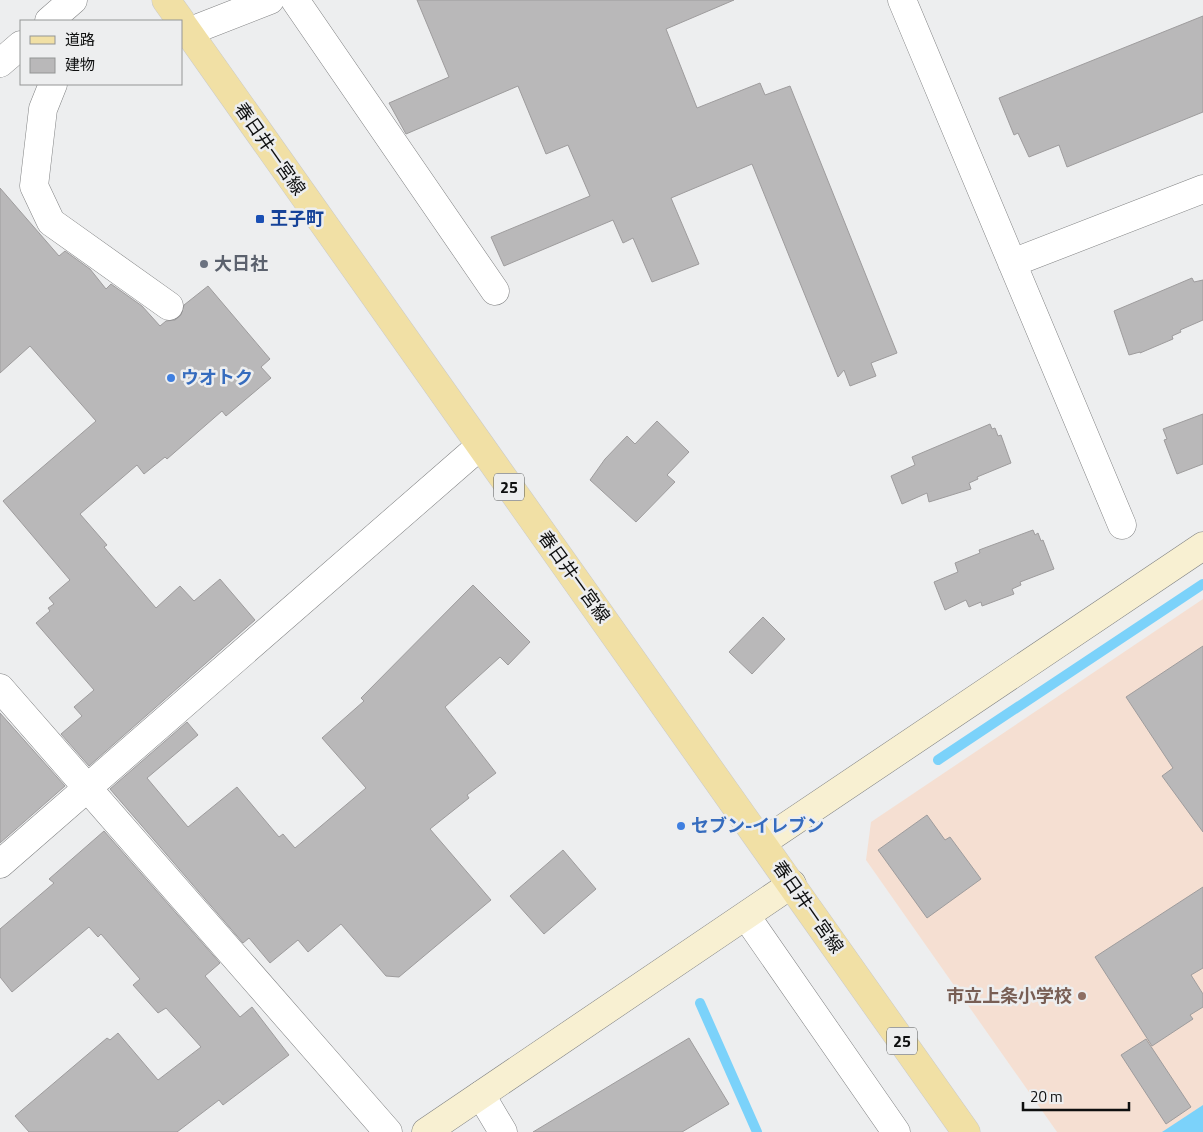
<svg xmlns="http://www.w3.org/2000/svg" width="1203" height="1132" font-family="'Titillium Web','Noto Sans JP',sans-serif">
	<rect width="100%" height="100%" fill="#edeeef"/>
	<path fill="#f5dfd2" d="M1203,599V1132H1057L866,860L871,822Z"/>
	<path fill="#7bd2fa" d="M1203,1105V1132H1162Z"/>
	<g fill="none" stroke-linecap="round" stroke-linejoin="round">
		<path stroke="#7bd2fa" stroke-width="10" d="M938,760L1203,584
			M700,1003L757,1132"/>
	</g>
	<path fill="#b9b8b9" stroke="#9e9c9d" d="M417,0H734L666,29L697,108L760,83L765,95L790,86L897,353L871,363L876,376L850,386L844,370L838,377L752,164L671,198L699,264L652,282L633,238L623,243L613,220L504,266L491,237L590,196L568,145L546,154L518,86L406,134L389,103L449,77Z
		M1203,16V112L1067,167L1059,145L1029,157L1018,133L1014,135L999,98Z
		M0,188L59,256L65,251L90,269L106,289L111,284L142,306L160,326L166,321L175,320L181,315L184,305L208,286L270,359L261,367L271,378L226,416L222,411L167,459L165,457L144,474L137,465L80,514L107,545L104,547L156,608L180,586L194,601L220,579L255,620L89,766L61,734L82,716L74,707L94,690L36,623L50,611L48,608L54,604L49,598L70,580L3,501L96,421L30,346L0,373Z
		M1192,278L1194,282L1203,280V320L1180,330L1181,332L1172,336L1173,339L1140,353V352L1129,355L1114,311Z
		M1203,414V464L1177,474L1164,440L1167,439L1163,429Z
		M657,421L689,452L667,475L675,482L636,522L590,480L605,459L627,436L635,444Z
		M990,424L992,429L995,428L998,436L1001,435L1011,463L977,477L978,479L969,483L971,489L929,502L927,493L902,504L891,476L915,465L912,457Z
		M1033,530L1035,535L1038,533L1041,541L1043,540L1054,569L1020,582L1021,585L1012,589L1014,594L982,606L981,602L969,607L966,600L945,610L934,582L958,572L955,563L980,553L979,550Z
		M473,585L530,642L508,665L500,657L445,707L496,773L467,795L469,798L430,829L491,900L399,977L386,976L341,924L308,952L298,940L270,963L249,938L243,943L110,789L187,722L198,735L147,778L188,827L237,787L279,837L283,834L295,848L366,788L322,738L364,701L361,698Z
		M763,617L785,639L752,674L729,652Z
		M1203,646V832L1162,776L1173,768L1126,697Z
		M0,713L65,786L0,843Z
		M927,815L945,840L950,837L981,879L927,918L878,850Z
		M104,831L220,963L205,976L240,1017L252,1007L289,1055L223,1105L219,1100L177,1132H29L15,1116L107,1038L110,1040L118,1033L158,1080L201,1047L166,1008L158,1013L133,985L140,979L101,934L98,937L89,927L12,992L0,977V929L54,883L49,879Z
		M563,850L596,889L544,934L510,896Z
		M1203,887V968L1191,975L1203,994V1007L1190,1015L1193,1019L1152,1046L1095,957Z
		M689,1038L729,1104L682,1132H533Z
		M1146,1039L1191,1107L1166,1124L1121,1055Z"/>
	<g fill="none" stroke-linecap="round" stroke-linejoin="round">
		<g stroke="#818283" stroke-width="29">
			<path id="street" d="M295,0L495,291
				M902,0L1122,525
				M49,21L73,0
				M188,32L270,0
				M0,63L21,45
				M53,84L43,109L34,186L51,222L169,306
				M1012,263L1203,189
				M0,688L388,1132
				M0,864L480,446
				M746,916L896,1132
				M481,1095L503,1132"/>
		</g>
		<g stroke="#818283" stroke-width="29">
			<path id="secondary" d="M763,842L1203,546
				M426,1132L792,884"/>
		</g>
		<g stroke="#cacaca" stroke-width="29">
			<path id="primary" d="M166,0L181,21
				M181,22L966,1132"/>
		</g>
		<use href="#street" stroke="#fff" stroke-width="28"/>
		<use href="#secondary" stroke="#f8f0d2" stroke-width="28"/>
		<use href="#primary" stroke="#f1e0a5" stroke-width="28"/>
	</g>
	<rect fill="#1a4fb4" stroke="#edeeef" stroke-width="2" x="255" y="214" width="10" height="10" rx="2.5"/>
	<circle fill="#6b7280" stroke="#edeeef" stroke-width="2" cx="204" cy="264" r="5"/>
	<g fill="#3f7fe0" stroke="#edeeef" stroke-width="2">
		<circle cx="171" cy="378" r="5"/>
		<circle cx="681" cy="826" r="5"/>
	</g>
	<circle fill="#8d6e63" stroke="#edeeef" stroke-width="2" cx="1082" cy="996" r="5"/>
	<g text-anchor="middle" stroke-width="5" stroke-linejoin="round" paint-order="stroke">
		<g fill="#edeeef" stroke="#515252" stroke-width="1">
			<rect x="494" y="473.5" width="30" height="27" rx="4"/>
			<rect x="887" y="1027.5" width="30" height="27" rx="4"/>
		</g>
		<g font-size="16" font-weight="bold" fill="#0e0f0f">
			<text x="509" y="493">25</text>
			<text x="902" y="1047">25</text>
		</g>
		<g font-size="18" fill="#0e0f0f" stroke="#edeeef">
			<text transform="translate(270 149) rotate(55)" y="6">春日井一宮線</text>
			<text transform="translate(574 577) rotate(54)" y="6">春日井一宮線</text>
			<text transform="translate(808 907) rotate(55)" y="6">春日井一宮線</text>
		</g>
		<g font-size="18" font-weight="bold" fill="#164399" stroke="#edeeef" text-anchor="start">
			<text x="270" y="225">王子町</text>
		</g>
		<g font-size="18" font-weight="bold" fill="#5b616d" stroke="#edeeef" text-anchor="start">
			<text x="214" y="270">大日社</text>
		</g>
		<g font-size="18" font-weight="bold" fill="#366cbe" stroke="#edeeef" text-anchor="start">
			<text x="181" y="384">ウオトク</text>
			<text x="691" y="832">セブン-イレブン</text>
		</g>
		<g font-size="18" font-weight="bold" fill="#785e54" stroke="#edeeef" text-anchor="end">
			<text x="1072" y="1002">市立上条小学校</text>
		</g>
	</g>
	<rect x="20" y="20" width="162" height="65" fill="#edeeef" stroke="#949595"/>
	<rect x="30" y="36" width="25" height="8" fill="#f1e0a5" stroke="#949595"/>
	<text x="65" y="45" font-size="15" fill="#0e0f0f">道路</text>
	<rect x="30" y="58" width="25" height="15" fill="#b9b8b9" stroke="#949595"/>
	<text x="65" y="70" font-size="15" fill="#0e0f0f">建物</text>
	<path d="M1023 1102v8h106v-8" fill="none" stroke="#0e0f0f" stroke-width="2.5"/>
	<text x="1030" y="1102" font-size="15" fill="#0e0f0f" stroke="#edeeef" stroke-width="4" paint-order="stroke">20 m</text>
</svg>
